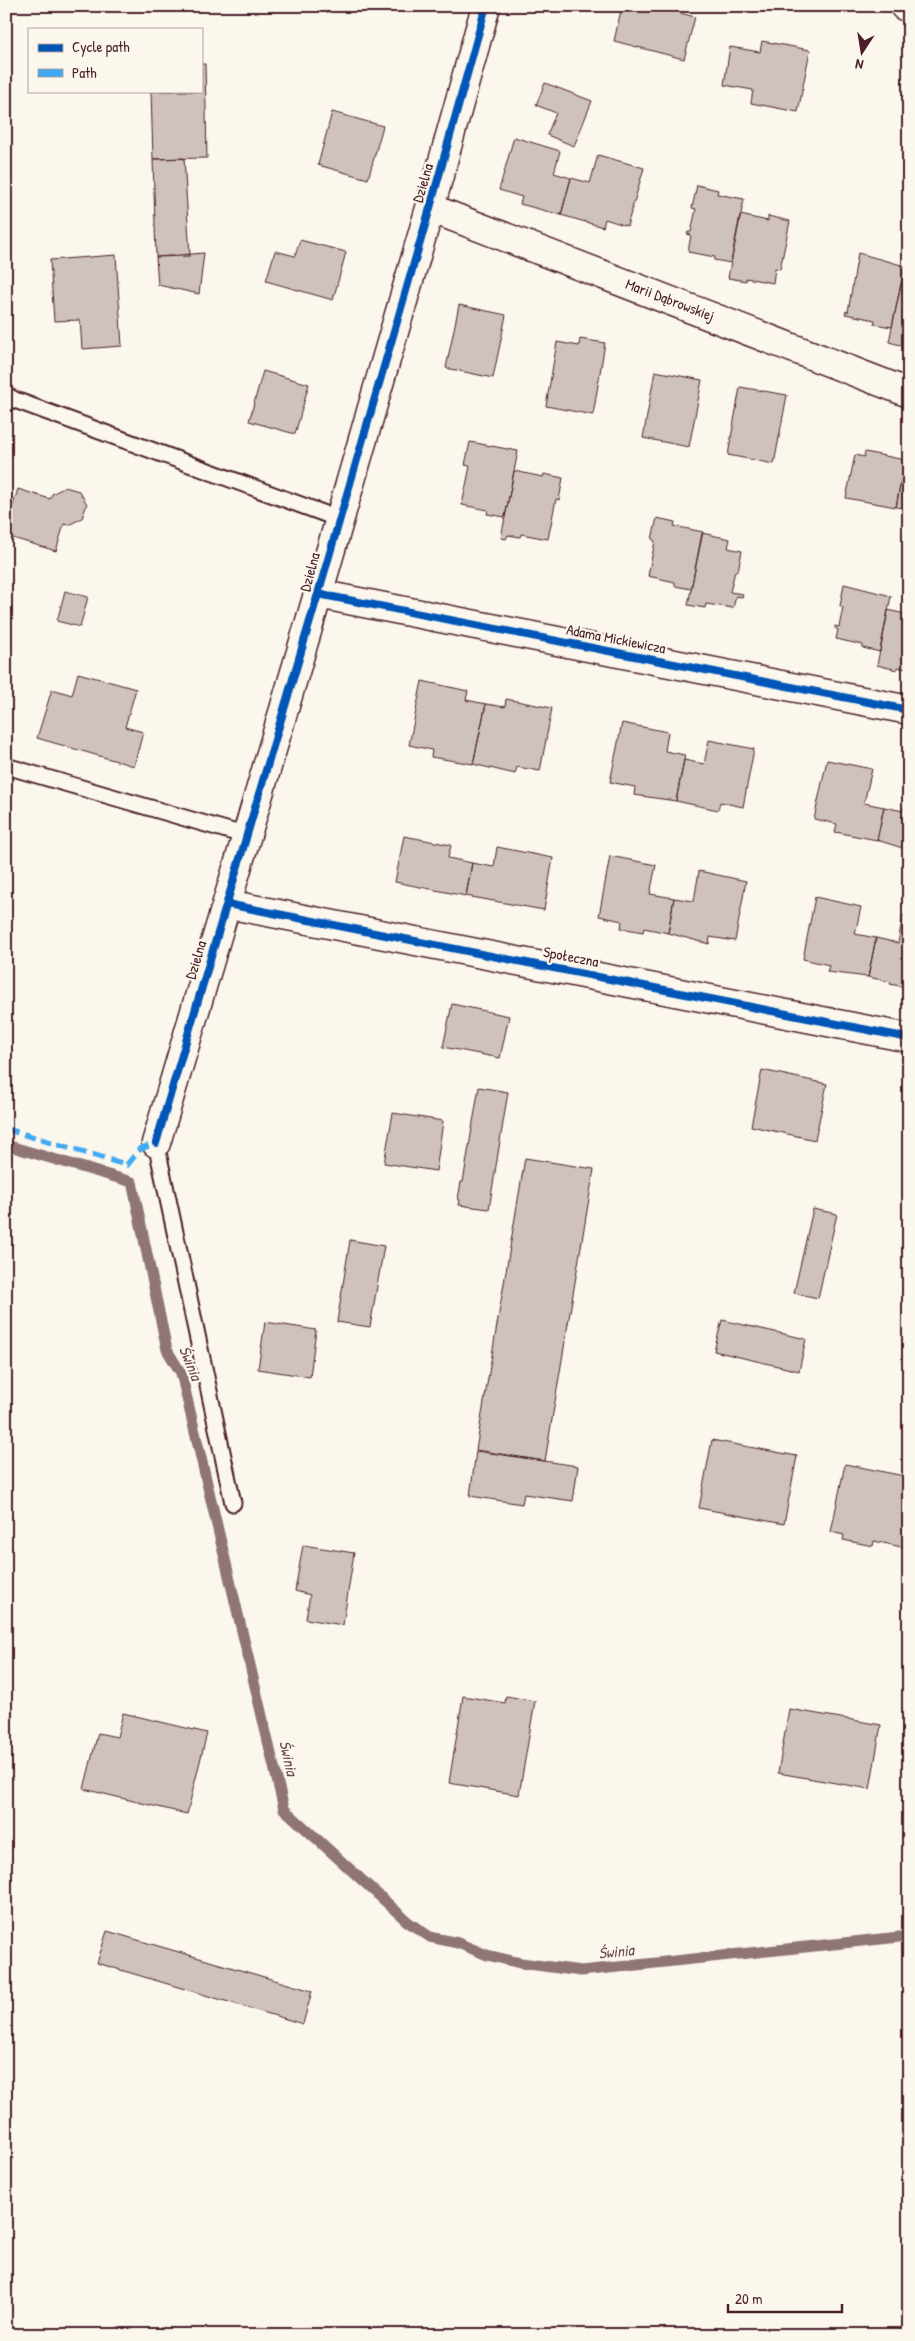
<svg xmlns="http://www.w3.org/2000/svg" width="915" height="2341" font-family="'Patrick Hand',sans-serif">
	<rect width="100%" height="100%" fill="#fbf7ec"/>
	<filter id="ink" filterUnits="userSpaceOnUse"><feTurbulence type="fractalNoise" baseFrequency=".02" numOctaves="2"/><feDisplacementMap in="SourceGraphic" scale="10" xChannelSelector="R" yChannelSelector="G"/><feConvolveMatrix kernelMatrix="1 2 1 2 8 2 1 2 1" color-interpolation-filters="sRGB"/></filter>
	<g filter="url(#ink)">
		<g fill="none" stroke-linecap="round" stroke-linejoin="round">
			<path stroke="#907477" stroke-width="11" d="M6,1145L132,1182L167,1350L181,1373L284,1809L408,1922L430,1937L458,1943L487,1955L521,1963L581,1971L909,1936"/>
		</g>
		<path fill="#cfc2bc" stroke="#4a1f2b" d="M622,6H654L695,17L684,59L614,41Z
			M762,41L810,50L798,112L751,103L753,90L724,85L730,47L760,52Z
			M201,64H205L207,158L153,159L151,91H201Z
			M545,83L592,101L574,146L547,135L556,113L536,105Z
			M332,112L383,126L368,179L318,165Z
			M514,137L560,151L554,173L571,178L561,215L520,204L522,197L499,190Z
			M598,155L644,168L627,226L605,219L603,227L561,215L571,178L590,183Z
			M184,158L190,256L156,257L153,159Z
			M697,185L718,190L717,194L744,199L731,263L714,260L715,257L688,252L691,235L687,234L688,232H691L696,209L692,208Z
			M740,215L768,221V216L790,221L780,269L775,268L773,283L746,278V281L728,278Z
			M300,240L346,252L333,300L266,281L275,251L295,256Z
			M204,253L199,294L158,285L156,257Z
			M858,253L905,266L892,327L874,324L875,320L845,314L846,311L848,312Z
			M116,255L122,346L82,349L80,320L54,321L50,260Z
			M901,283L909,284L908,347L889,342Z
			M459,305L506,315L493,378L446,368Z
			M580,339L605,343L593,415L546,406L557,342L579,346Z
			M263,371L309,384L295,434L249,421Z
			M655,371L702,380L689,447L643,438Z
			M740,387L787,395L774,464L728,455Z
			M470,442L518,451L505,517L487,514L488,510L462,505L470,466L465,465Z
			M865,452L905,460L896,507L846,498L855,455L864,457Z
			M905,460H909V509L896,507Z
			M514,471L543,477L544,474L563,478L559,500L556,499L548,539L521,534L520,537L508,535L506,539L501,538Z
			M65,487L79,491L87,504L82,518L69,525L64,524L56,551L6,536V513L10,515L18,489L50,499L52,494Z
			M657,518L675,522L674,526L703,532L691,589L675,586V582L648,576L655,541L652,539Z
			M702,533L730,539L728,548L742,551L738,571H735L730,592L743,594L742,597L736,596L733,608L706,604L705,608L688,605Z
			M844,584L891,596L880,652L863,648V645L836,639L838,630L835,628V626L839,627L843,607L840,606Z
			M65,591L88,597L80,627L57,621Z
			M888,610L909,615V670L897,667V670L877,665Z
			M78,673L136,689L125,727L143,732L134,766L37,738L52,689L72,695Z
			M422,681L468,691L466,700L486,704L473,764L431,757L432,750L409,745Z
			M506,699L552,708L540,771L517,767L515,774L473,764L486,704L505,707Z
			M622,723L668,732L665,751L685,755L676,801L634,795L635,787L610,782Z
			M709,740L754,749L743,807L720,802L718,810L676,801L684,760L704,764Z
			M827,760L872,769L864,803L884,807L877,840L835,832L837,824L814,819Z
			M909,785V850L877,840L884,807L903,811Z
			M404,836L451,845L448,858L472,863L466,896L395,882Z
			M497,847L553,858L544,910L466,896L472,863L494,867Z
			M610,856L656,865L650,894L674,898L668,933L644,928L643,932L621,928L622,921L599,916Z
			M699,871L746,881L735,941L710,937L709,944L668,933L674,898L694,901Z
			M815,897L861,907L855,934L876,938L868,977L827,972L829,965L803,959Z
			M903,915L909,917V988L890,984L891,982L868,977L876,938L898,943Z
			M452,1004L509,1016L500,1058L443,1047Z
			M762,1070L827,1084L815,1140L751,1126Z
			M479,1087L508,1092L489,1209L459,1205L460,1200L458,1199L461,1182H463Z
			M393,1113L443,1121L436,1171L384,1163Z
			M525,1158L594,1169L545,1461L476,1450Z
			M813,1209L837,1214L818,1298L794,1293Z
			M350,1240L384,1246L370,1327L337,1322Z
			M722,1320L806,1339L799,1371L714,1351Z
			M265,1322L316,1330L310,1377L258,1369Z
			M712,1440L797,1456L784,1524L699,1508Z
			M476,1451L578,1466L573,1501L524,1494L522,1504L470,1496Z
			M845,1464L909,1477V1535L906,1548L874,1541L873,1546L843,1540L844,1535L831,1532Z
			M303,1545L354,1553L343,1625L306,1619L310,1595L295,1591Z
			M463,1696L505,1703L506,1696L535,1701L519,1795L449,1783Z
			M789,1709L881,1725L870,1789L778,1773Z
			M123,1713L207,1733L187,1814L84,1789L98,1733L117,1737Z
			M107,1931L312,1991L303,2024L97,1963Z"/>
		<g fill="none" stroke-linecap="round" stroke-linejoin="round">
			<g stroke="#4a1f2b" stroke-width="19">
				<path id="lane" d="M6,395L15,400L339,519
					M6,766L247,836
					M156,1143L233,1503"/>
			</g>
			<g stroke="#4a1f2b" stroke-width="31">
				<path id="street" d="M904,6L909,7
					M430,208L909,393
					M318,594L909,710
					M227,904L909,1038
					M156,1143L318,594L430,208L486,6"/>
			</g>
			<use href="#lane" stroke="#fbf7ec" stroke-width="15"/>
			<use href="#street" stroke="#fbf7ec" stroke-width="28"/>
			<path stroke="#3fa9f5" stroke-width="6" stroke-dasharray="12 6" stroke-linecap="butt" d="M6,1129L127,1165L140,1149L156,1143"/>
			<g stroke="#fbf7ec" stroke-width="11">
				<path id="cycleway" d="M318,594L909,710
					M227,904L909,1038
					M156,1143L318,594L430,208L486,6"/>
			</g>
			<use href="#cycleway" stroke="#0057b8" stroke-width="8"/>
		</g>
	</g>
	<g text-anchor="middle" stroke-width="4.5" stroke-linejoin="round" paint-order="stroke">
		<g font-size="15" fill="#4a1f2b" stroke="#fbf7ec">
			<text transform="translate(423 183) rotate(-74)" y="5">Dzielna</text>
			<text transform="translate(670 300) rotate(21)" y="5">Marii Dąbrowskiej</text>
			<text transform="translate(310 572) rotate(-75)" y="5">Dzielna</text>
			<text transform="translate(616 639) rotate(11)" y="5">Adama Mickiewicza</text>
			<text transform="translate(571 957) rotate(11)" y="5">Społeczna</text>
			<text transform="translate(196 960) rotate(-73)" y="5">Dzielna</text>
		</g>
		<g font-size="16" font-style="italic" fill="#6d4a51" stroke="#fbf7ec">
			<text transform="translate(191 1363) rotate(68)" y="6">Świnia</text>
			<text transform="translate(289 1758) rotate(77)" y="6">Świnia</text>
			<text transform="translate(616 1951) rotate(-6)" y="6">Świnia</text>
		</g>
	</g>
	<rect width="915" height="2341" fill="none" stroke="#fbf7ec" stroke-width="25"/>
	<rect x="12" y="12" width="890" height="2316" fill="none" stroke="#4a1f2b" stroke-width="2" filter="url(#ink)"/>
	<rect x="28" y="28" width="175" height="65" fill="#fbf7ec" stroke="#b4a19f"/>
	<rect x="38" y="44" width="25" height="8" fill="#0057b8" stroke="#b4a19f"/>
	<text x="72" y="52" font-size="15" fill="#4a1f2b">Cycle path</text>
	<rect x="38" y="69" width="25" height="8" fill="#3fa9f5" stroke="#b4a19f"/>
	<text x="72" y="78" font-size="15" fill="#4a1f2b">Path</text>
	<g transform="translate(862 52) rotate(192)" stroke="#fbf7ec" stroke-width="4" paint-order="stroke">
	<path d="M0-4L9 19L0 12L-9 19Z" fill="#4a1f2b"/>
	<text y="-8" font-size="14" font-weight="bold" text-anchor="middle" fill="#4a1f2b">N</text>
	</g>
	<path d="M728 2304v8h114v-8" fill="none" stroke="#4a1f2b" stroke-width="2.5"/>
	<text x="735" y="2304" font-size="15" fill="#4a1f2b" stroke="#fbf7ec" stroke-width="4" paint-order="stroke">20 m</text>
</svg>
